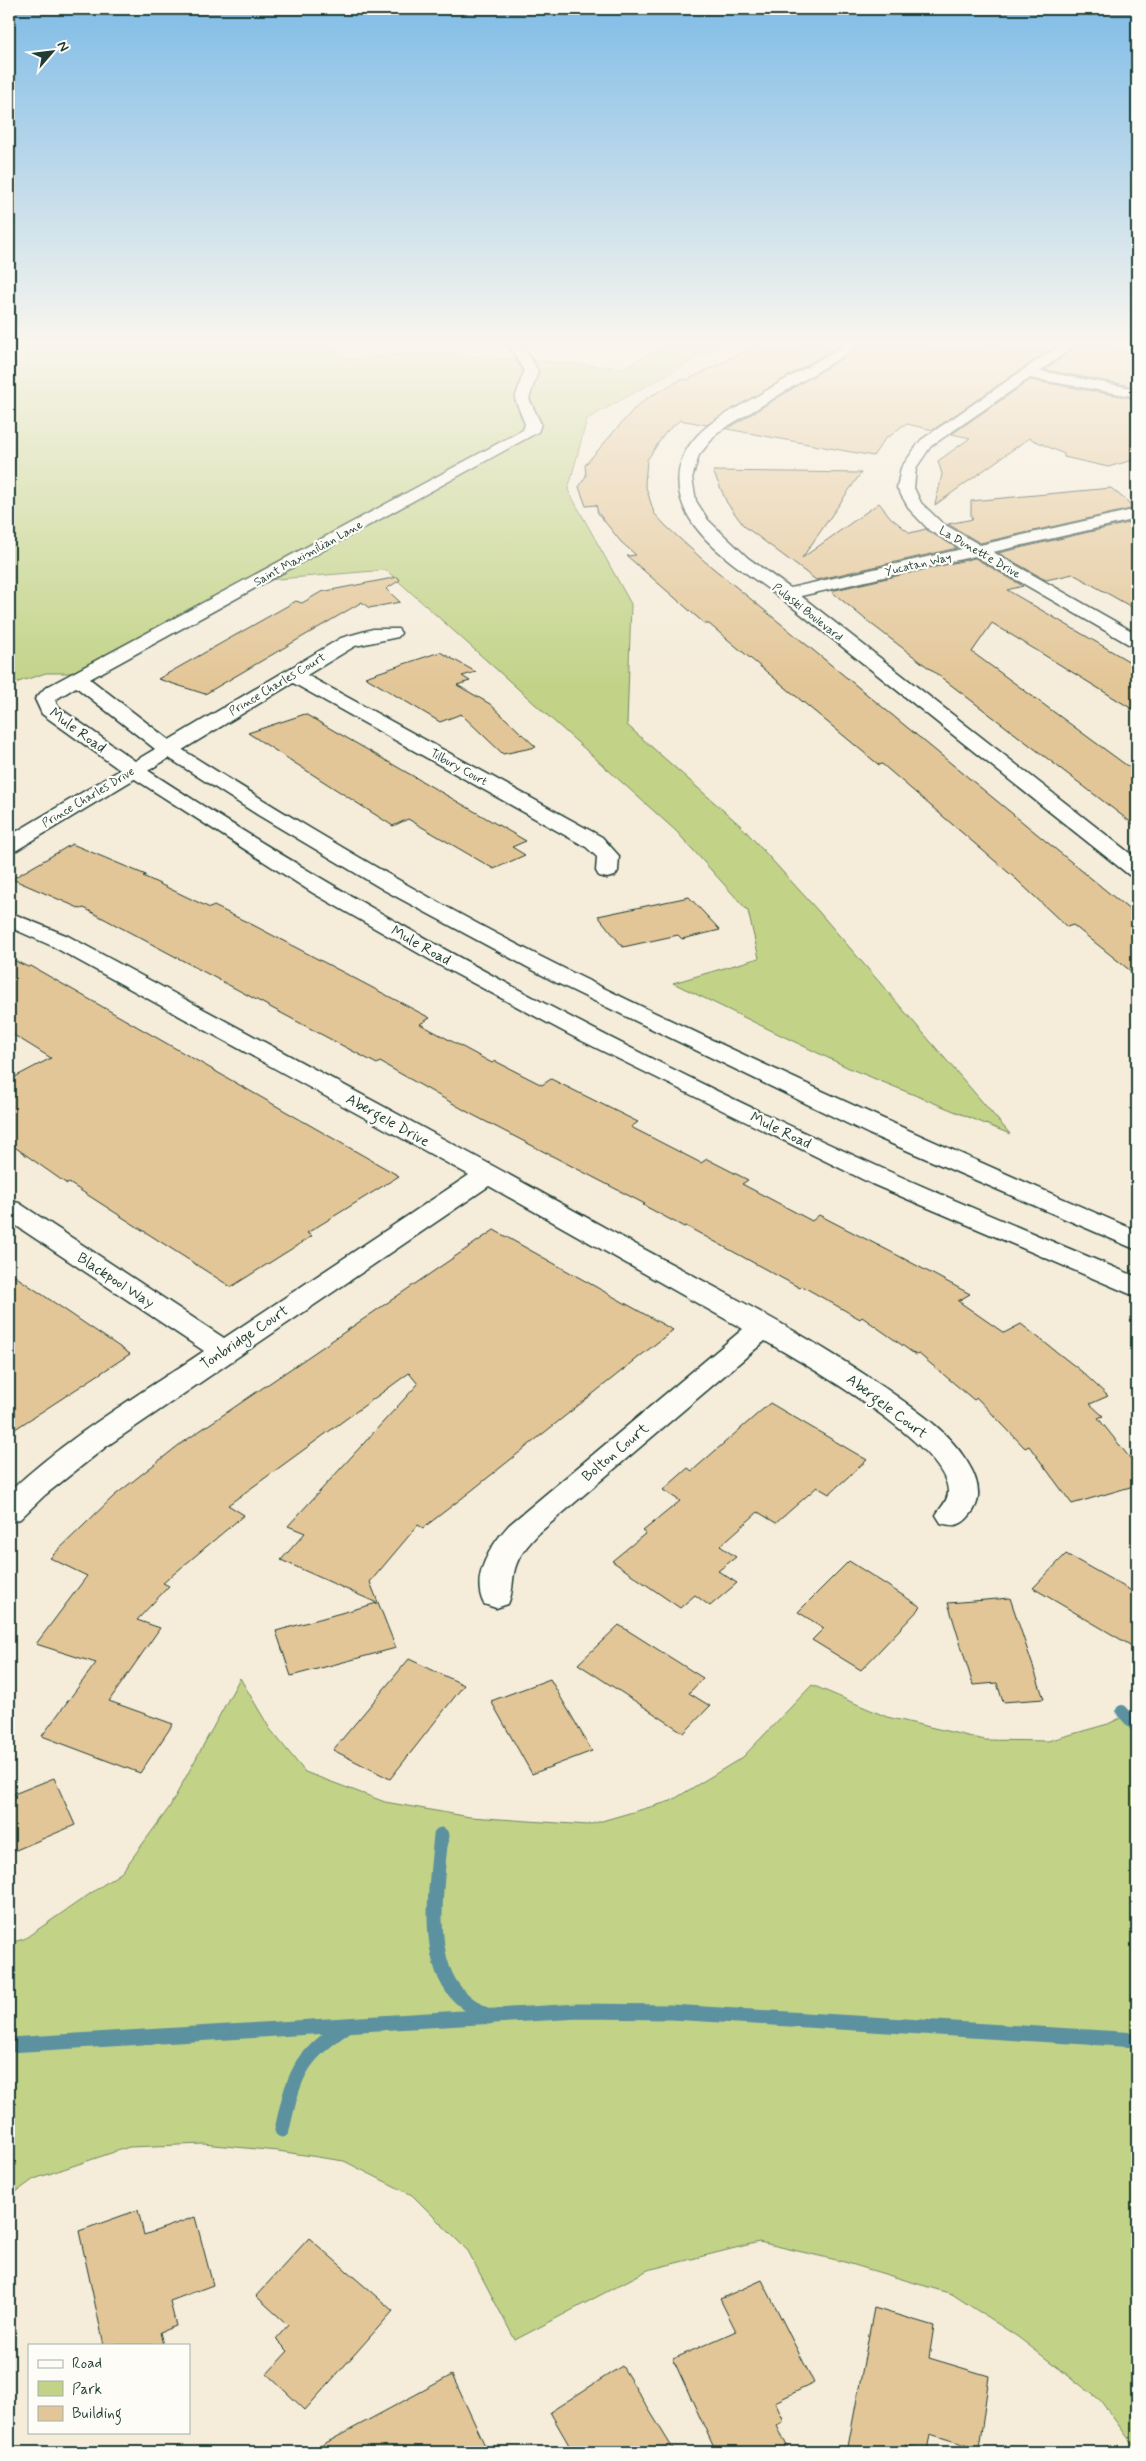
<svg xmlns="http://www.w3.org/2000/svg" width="1146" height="2461" font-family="Mynerve,sans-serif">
	<rect width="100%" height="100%" fill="#f5ecda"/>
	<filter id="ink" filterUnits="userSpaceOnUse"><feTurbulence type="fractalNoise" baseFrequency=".02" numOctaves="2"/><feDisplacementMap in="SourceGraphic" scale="10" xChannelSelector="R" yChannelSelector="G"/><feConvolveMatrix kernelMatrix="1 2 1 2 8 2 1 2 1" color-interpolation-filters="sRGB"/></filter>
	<g filter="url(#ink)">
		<path fill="#c2d388" stroke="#70885e" d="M9,342H323L346,359L432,353L622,368L671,342H725L587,419L568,490L631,604L627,725L742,827L819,912L1010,1134L851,1069L673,983L759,958L748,911L676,831L386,570L267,580L102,673H46L9,685Z
			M240,1678L270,1729L305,1772L385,1802L470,1817L588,1825L671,1801L743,1757L812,1685L887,1717L985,1740L1048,1741L1108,1724L1137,1710V2450L1100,2400L1018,2337L952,2294L841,2261L759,2242L648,2270L515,2340L468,2251L412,2195L344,2161L278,2151L204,2144L129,2147L34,2179L9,2197V1943L24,1939L122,1872L169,1808Z"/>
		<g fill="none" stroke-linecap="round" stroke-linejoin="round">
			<path stroke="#5c919f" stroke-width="12" d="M1122,1711L1137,1728"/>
			<path stroke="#5c919f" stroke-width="15" d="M441,1835C437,1879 425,1951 453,1989C462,2001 476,2009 489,2017
				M9,2045L579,2011L671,2012L1137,2040
				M282,2130C294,2075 298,2059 346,2026"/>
		</g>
		<path fill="#e3c697" stroke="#1f3d34" d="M763,342H804L830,347L831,342H845L707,425L680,420L665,433L647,460L645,484L654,513L666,526L702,559L1137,916V976L1073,925L1067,927L1016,879L882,764L879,765L709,624H705L627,556L636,555L621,542L598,513L596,505L586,506L579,487L586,476L585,465L633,410L647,398L682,379L687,380Z
			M868,342H1061L933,430L907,424L902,426L889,437L887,436L873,456L727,429Z
			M1082,342H1137V387L1045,370Z
			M1030,380L1137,399V459L1108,467L1064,457V454L1029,438L935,505L942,474L938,461L970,438L952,434Z
			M713,471L861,473L802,558L879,503L891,518L910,533L926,529L957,548L816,580L744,526L727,503Z
			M1111,488L1135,508L980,543L948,524L973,519L971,517V501Z
			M1137,521V610L1073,574L1046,580L998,553Z
			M975,558L1023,586L1007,590L1137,666V712L992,623L972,652L1137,773V827L866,620L831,591Z
			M398,577L400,580L386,589L400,602L369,608L362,602L205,694L158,679L296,601L302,603L321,592Z
			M440,652L476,672L462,676L470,681L457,685L490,704L536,747L503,754L461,714L440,722L365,677Z
			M305,714L526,841L512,847L525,855L494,869L408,819L393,826L248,733Z
			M72,844L146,875L143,876L210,908L214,906L253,925L430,1018L420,1024L492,1063L495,1061L542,1085L551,1079L638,1122L631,1127L701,1163L707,1159L748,1180L742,1184L812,1221L819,1215L897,1255L970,1294L958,1301L1004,1333L1021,1324L1081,1371L1108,1396L1090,1404L1103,1416L1098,1418L1137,1467V1485L1072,1504L1029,1446L1025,1448L977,1398L974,1400L919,1354L916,1355L862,1317L860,1319L802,1286L800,1288L686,1226L684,1227L643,1205L645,1204L473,1115L380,1062L377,1064L84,908L81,909L12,879Z
			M689,897L720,930L682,939L678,935L623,947L598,916Z
			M9,958L28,967L31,966L399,1176L307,1233L312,1236L231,1287L69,1183L67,1184L9,1143V1080L51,1058L9,1032Z
			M494,1230L673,1330L466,1495L423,1528L418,1525L370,1582L396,1648L291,1676L276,1631L377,1603L281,1560L305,1533L288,1526L418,1384L409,1373L228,1505L244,1515L163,1583L169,1586L137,1620L160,1628L109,1701L173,1724L140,1773L42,1736L96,1663L36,1644L87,1576L50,1558L114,1496L179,1445Z
			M9,1272L130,1354L9,1433Z
			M770,1403L867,1460L829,1494L817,1487L776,1523L758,1512L720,1546L736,1557L718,1571L737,1583L710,1606L695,1595L680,1608L612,1561L646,1533L643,1531L680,1501L663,1490L688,1468L692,1471Z
			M1066,1554L1137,1594V1649L1033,1588Z
			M849,1561L921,1607L861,1670L812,1640L824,1628L798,1612Z
			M1010,1598L1044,1699L1003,1702L997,1683L973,1685L948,1603Z
			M619,1625L703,1678L689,1693L710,1706L684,1733L578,1664Z
			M409,1659L464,1685L390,1779L333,1750Z
			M550,1679L592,1751L532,1774L491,1701Z
			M54,1778L75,1825L9,1853V1796Z
			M138,2210L144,2235L195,2217L213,2285L170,2301L176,2326L160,2332L163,2345H104L79,2231Z
			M309,2238L393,2311L305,2410L267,2374L288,2351L276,2339L288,2325L256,2296Z
			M762,2280L814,2383L775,2402L784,2422L777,2426L790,2452H716L673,2359L736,2331L720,2299Z
			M874,2308L934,2326L929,2358L989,2376L979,2449L930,2434L927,2451L906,2445L905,2452H847Z
			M622,2366L675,2452H573L550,2412Z
			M452,2375L488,2452H309Z"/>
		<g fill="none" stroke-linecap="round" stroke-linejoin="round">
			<g stroke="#1f3d34" stroke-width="3">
				<path id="minor" d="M507,342H521L538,371L529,399L541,424L538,432L90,679L169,740L341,638L373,629H398L401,633L398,637L355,646L307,675L602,837L619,856L618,871L615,876L607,878L599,876L596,871L597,857L586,847L293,683L17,850L9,851V836L120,770L42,714L35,699L45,688L523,430L525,424L515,399L524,371ZM76,687L155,749L135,761L58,707L55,700Z
					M849,342H866L718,432L699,455L692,478L696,501L708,520L748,558L790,588L962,549L930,531L910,510L897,488L901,468L921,440L1064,342H1080L1040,371L1137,389V397L1030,378L931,446L916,468L914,488L921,503L942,523L980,545L1137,509V519L993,552L1137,634V646L1130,645L975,556L801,596L1137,859V877L1129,875L781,598C751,576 716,555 694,525C669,490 674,452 709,425C725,413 746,403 764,392C792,376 821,359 849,342Z
					M9,912L68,936C249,1034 431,1131 611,1231C718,1290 828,1343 925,1417C950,1436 997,1484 970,1515C961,1526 954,1527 941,1523L936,1515C941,1507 948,1501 948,1492C949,1445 803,1363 765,1341L539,1533C528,1545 517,1556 514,1573C512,1584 513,1593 508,1604L496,1608L484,1604C470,1577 491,1545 509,1525L743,1329L489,1186L107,1446L45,1495L20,1519L9,1522V1492C67,1437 137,1396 204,1351L9,1221V1201L19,1203L224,1338L469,1175L52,946L9,927Z"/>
			</g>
			<g stroke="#1f3d34" stroke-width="3">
				<path id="major" d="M168,743L175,745C305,827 437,906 575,974C760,1065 948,1149 1137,1231V1250L869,1134L557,983L384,890L258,815L161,753L158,749L161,745Z
					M134,764L141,766C378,921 630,1055 888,1171C971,1208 1054,1242 1137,1277V1297L872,1184L572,1036L441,966L313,893L127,774L124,770L127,766Z"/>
			</g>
			<use href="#minor" fill="#fdfcf7" fill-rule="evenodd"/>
			<use href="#major" fill="#fdfcf7" fill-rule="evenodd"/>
		</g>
	</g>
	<linearGradient id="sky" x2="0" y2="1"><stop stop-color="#80bce7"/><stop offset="0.5" stop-color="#faf6ee"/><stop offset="1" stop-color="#faf6ee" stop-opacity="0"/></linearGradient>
	<rect width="1146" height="687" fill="url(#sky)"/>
	<g text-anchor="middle" stroke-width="4.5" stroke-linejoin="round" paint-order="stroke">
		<g font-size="12" fill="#1f3d34" stroke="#fdfcf7">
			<text transform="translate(980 552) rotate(30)" y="4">La Dunette Drive</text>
			<text transform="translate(308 553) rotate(-29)" y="4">Saint Maximilian Lane</text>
			<text transform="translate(918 564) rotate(-13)" y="4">Yucatan Way</text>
			<text transform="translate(808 612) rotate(38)" y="4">Pulaski Boulevard</text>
			<text transform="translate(277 684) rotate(-31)" y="4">Prince Charles Court</text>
			<text transform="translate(459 767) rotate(29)" y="4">Tilbury Court</text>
			<text transform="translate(88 797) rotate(-31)" y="4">Prince Charles Drive</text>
		</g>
		<g font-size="15" fill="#1f3d34" stroke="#fdfcf7">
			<text transform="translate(78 730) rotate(36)" y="5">Mule Road</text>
			<text transform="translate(421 945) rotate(29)" y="5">Mule Road</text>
			<text transform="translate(388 1120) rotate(29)" y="5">Abergele Drive</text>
			<text transform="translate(781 1130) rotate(26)" y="5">Mule Road</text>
			<text transform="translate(116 1280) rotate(33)" y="5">Blackpool Way</text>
			<text transform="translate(244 1337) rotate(-34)" y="5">Tonbridge Court</text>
			<text transform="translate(887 1406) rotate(37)" y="5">Abergele Court</text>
			<text transform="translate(615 1452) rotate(-40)" y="5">Bolton Court</text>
		</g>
	</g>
	<rect width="1146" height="2461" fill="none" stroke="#fdfcf7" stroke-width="30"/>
	<rect x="15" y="15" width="1116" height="2431" fill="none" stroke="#1f3d34" stroke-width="2" filter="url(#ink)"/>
	<rect x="28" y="2344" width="162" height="90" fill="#fdfcf7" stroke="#a4b0a9"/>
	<rect x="38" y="2360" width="25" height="8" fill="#fdfcf7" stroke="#a4b0a9"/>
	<text x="72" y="2368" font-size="15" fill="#1f3d34">Road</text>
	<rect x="38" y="2381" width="25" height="15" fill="#c2d388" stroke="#a4b0a9"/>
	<text x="72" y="2394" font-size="15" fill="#1f3d34">Park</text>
	<rect x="38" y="2406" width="25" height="15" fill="#e3c697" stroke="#a4b0a9"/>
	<text x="72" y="2418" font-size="15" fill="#1f3d34">Building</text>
	<g transform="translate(52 52) rotate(62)" stroke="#fdfcf7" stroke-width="4" paint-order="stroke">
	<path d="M0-4L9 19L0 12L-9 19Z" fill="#1f3d34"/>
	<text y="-8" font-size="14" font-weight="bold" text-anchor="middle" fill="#1f3d34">N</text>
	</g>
</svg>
